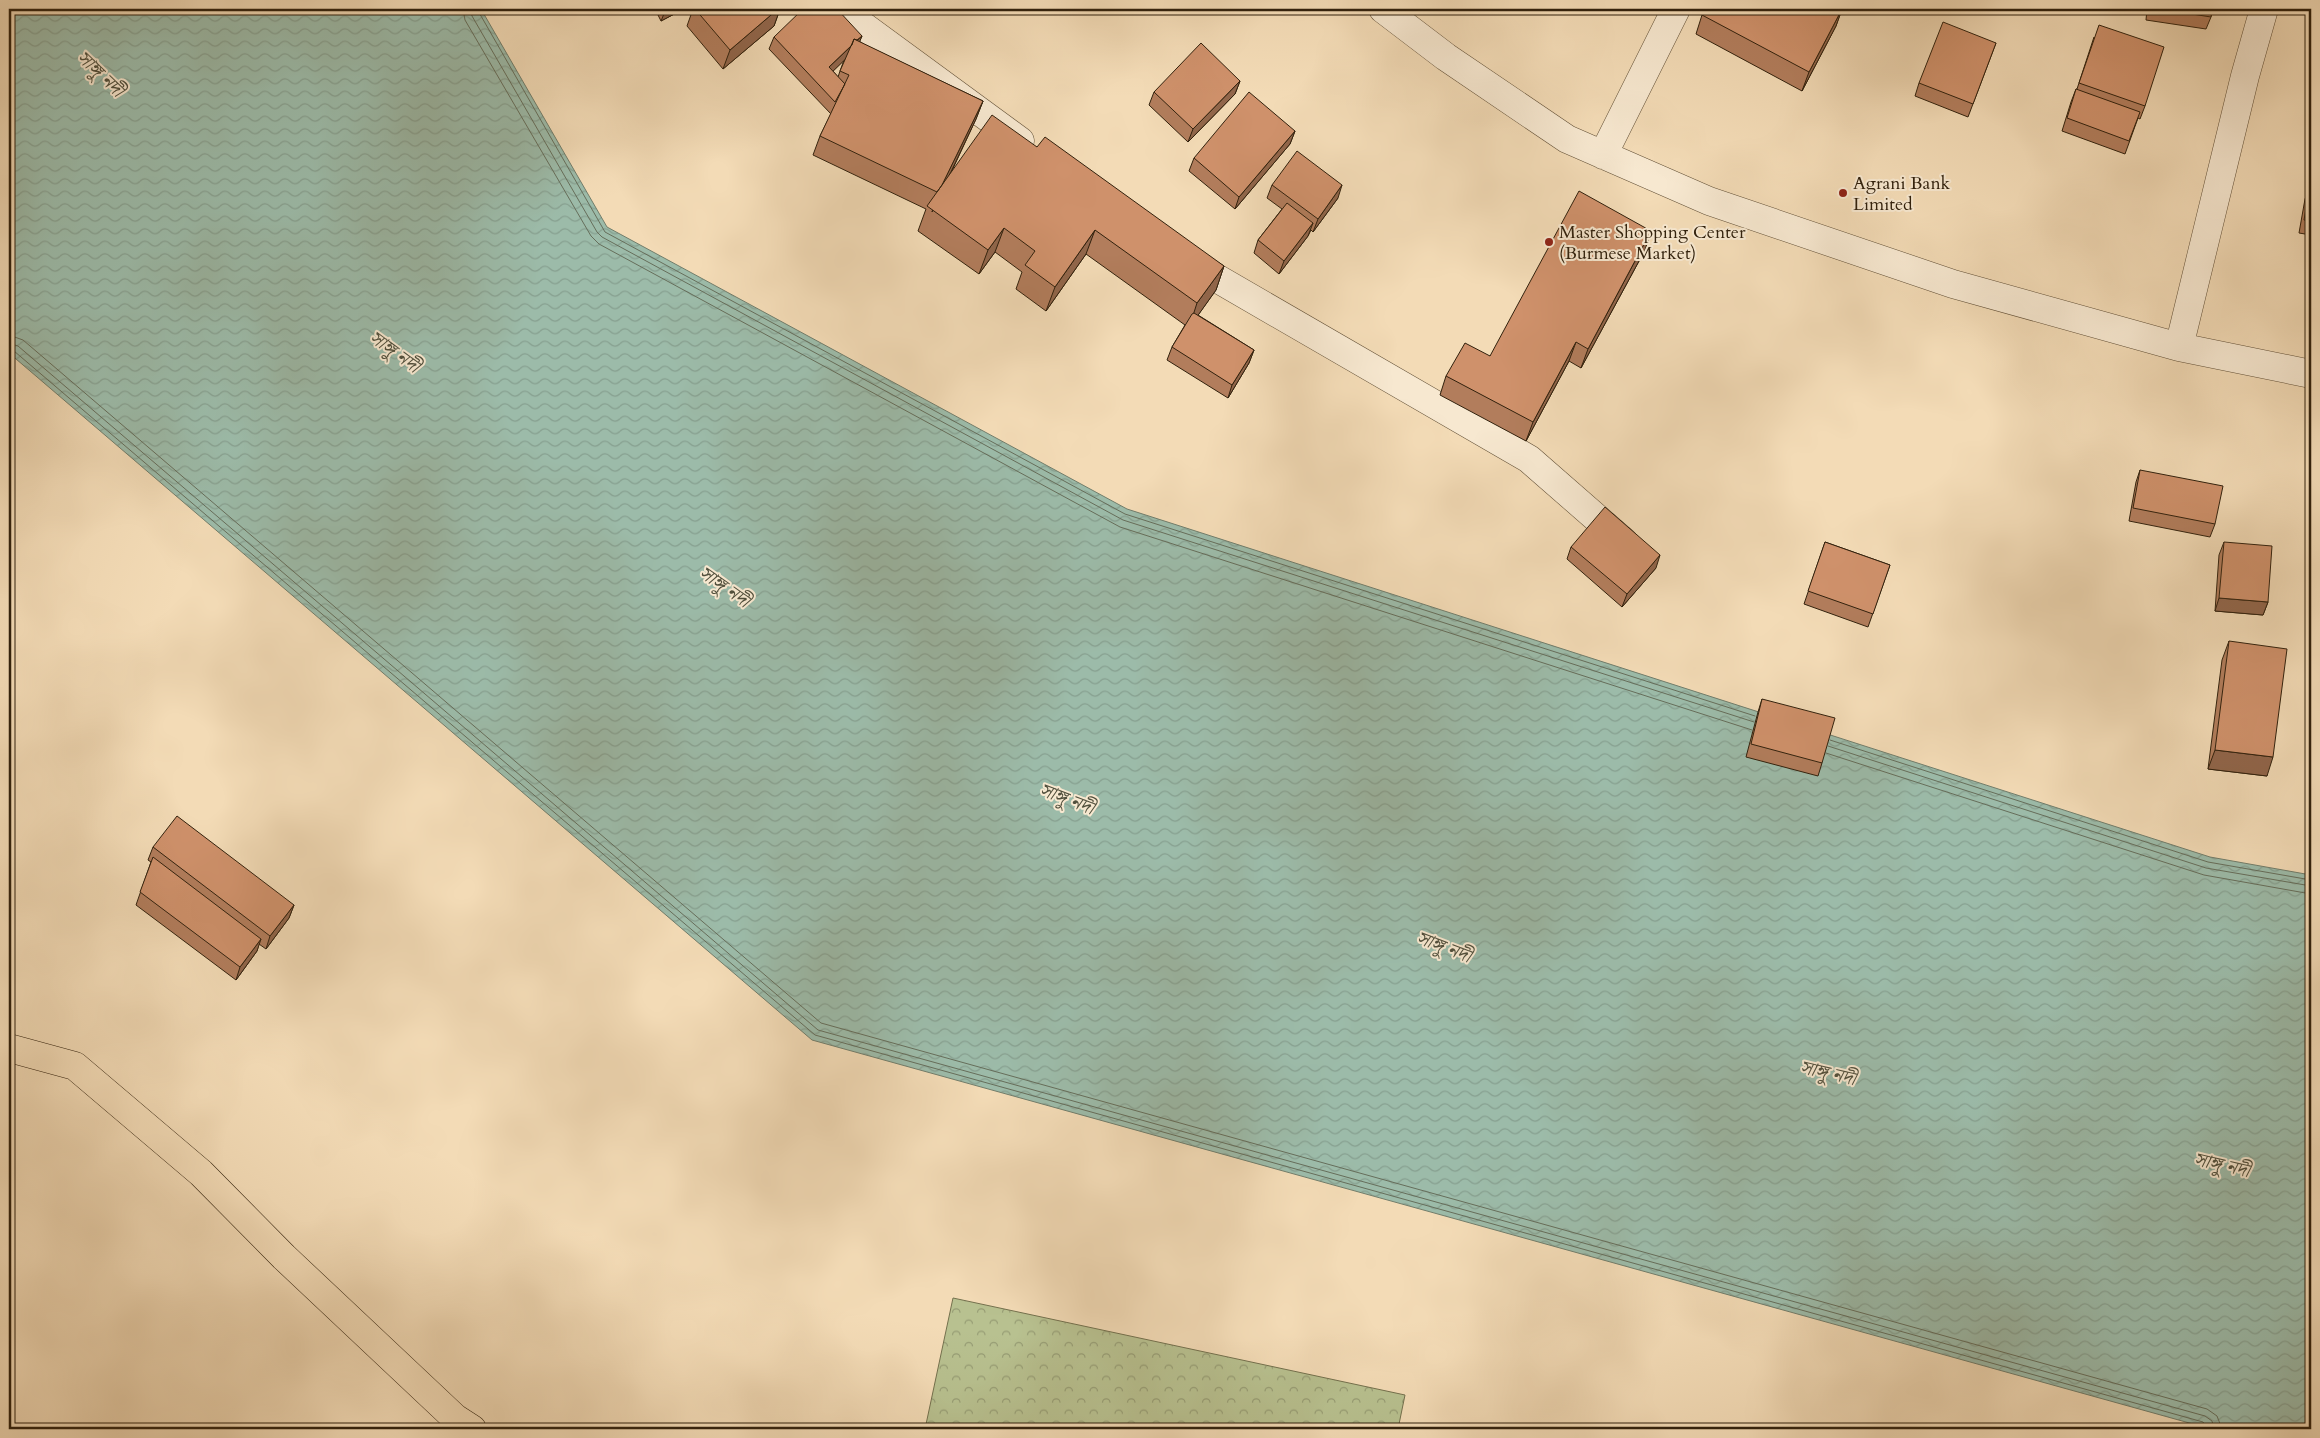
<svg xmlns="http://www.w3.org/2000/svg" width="2320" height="1438" font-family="Cardo,'Noto Serif Bengali',serif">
	<defs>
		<pattern id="park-crowns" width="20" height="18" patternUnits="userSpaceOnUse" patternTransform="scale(1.25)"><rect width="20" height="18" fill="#b8c190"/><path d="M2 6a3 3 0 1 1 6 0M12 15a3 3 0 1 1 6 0" fill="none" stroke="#969c74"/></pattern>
		<pattern id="water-waves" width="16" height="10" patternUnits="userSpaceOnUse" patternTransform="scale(1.25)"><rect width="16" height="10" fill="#9cbba9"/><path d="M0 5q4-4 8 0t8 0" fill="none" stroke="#87a090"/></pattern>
	</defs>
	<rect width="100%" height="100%" fill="#f3dbb6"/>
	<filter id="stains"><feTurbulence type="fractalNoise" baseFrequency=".004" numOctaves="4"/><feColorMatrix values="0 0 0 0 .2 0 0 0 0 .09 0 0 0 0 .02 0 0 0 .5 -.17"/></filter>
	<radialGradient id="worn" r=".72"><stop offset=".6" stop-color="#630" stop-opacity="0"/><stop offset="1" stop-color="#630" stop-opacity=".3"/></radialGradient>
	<path fill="url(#park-crowns)" stroke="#74714e" d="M953,1298L1405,1395L1398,1429H925Z"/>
	<path fill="url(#water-waves)" stroke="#717d6b" d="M9,9H481L607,227L1127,509L2210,857L2311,875V1429H2211L812,1040L9,353Z"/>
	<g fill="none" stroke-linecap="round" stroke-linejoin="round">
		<path stroke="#666e5b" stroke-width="1" d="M463,9L465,20L591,236L599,244L1120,527L1752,730
			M470,9L472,16L597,232L602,237L1123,520L1754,722
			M477,9L605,232L1125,514L1755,716
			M9,335L23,340L821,1023L2207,1409L2217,1416L2222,1429
			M9,343L18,346L818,1030L2205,1416L2212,1421L2214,1429
			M9,349L14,351L815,1035L2203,1422L2208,1429
			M1830,740L2208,862L2311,880
			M1828,746L2206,868L2311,886
			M1826,753L2204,875L2311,894"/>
		<g stroke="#625037" stroke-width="29">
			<path id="street" d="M840,9L1020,141
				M1383,9L1446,57L1567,139L1709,201L1953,284L2179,347
				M2264,9L2245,76L2179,347L2311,374
				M1603,155L1676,9
				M1187,261L1529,459L1624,542"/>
		</g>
		<g stroke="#31210d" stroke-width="29">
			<path id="primary" d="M9,1048L75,1066L201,1173L284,1257L455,1418L472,1429"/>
		</g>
		<use href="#street" stroke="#f7e8d0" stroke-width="28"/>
		<use href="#primary" stroke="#f3dbb6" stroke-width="28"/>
	</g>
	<path fill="#b27d5c" stroke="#31210d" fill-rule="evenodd" d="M655,9H681L680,11L661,21Z
		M693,9H780L774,26L723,69L687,26Z
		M1842,9L1836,26L1802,91L1696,34L1702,15Z
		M2147,9H2212L2211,17L2206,29L2146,20Z
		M862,36L859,42L983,101L976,119L950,175L1037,147L1224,266L1216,290L1198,315L1254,350L1249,363L1228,398L1167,360L1172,347L1185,325L1086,254L1046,311L1016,289L1022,272L995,252L979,274L918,231L926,209L813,155L820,136L831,114L769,49L774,37ZM844,60L840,71L838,77L833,71Z
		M2094,37L2145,106L2140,119L2138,118L2125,154L2062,131L2071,102L2076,89H2077Z
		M1996,43L1968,117L1915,96L1919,83Z
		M1240,81L1235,94L1188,142L1149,105L1154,92Z
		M1295,131L1290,144L1235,209L1189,171L1194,158Z
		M1272,185L1338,198L1313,232L1311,230L1308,236L1279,274L1254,253L1258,240L1282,209L1267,198Z
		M2310,186H2311V235L2299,233L2305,199Z
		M1651,231L1645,250L1581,368L1569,361L1526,441L1440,395L1446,376L1490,356Z
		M2140,470L2215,524L2210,537L2129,521L2136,482Z
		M1825,542L1890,565L1868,627L1804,604Z
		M2224,542L2268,602L2263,615L2215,611L2219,555Z
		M1571,547L1656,568L1622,607L1567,559Z
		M2229,641L2267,776L2208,769L2222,660Z
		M1762,699L1822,763L1818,776L1746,757L1758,712Z
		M153,847L294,905L289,918L266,949L259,944L257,951L236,980L136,905L151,862L148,860Z"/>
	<path fill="#91664b" stroke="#31210d" d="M666,9H681L680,11L661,21Z
		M778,9H780L774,26L723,69L730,50Z
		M1842,9L1836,26L1802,91L1809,72Z
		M862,36L857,48L824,80L829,67Z
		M1240,81L1235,94L1188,142L1193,129Z
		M983,101L976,119L932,212L938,193Z
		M1295,131L1290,144L1235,209L1239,197Z
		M1342,185L1338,198L1313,232L1318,219Z
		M1313,223L1308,236L1279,274L1284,261Z
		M1004,228L995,252L979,274L988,250Z
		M1095,230L1086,254L1046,311L1055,287Z
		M1651,231L1645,250L1581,368L1588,349Z
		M1224,266L1216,290L1189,328L1197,303Z
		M1576,342L1569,361L1526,441L1533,422Z
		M1254,350L1249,363L1228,398L1232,385Z
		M1660,555L1656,568L1622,607L1627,594Z
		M2219,598L2268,602L2263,615L2215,611Z
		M2215,750L2273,757L2267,776L2208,769Z
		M294,905L289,918L266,949L270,936Z
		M261,939L257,951L236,980L240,967Z"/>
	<path fill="#cf916b" stroke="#31210d" d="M695,9H778L730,50Z
		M803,9H837L862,36L857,40L854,39L852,45L829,67L845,84L835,102L774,37Z
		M1706,9H1842L1809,72L1702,15Z
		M2160,9H2212L2211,17Z
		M1943,22L1996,43L1973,104L1919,83Z
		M2099,25L2164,47L2145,106L2079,83Z
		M854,39L983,101L942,185L937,192L820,136L849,75L840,71Z
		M1201,43L1240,81L1193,129L1154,92Z
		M2076,89L2140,112L2129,141L2067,118Z
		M1249,92L1295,131L1239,197L1194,158Z
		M992,115L1037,147L1045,137L1224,266L1197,303L1095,230L1055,287L1025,265L1035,251L1004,228L988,250L927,206Z
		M1297,151L1342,185L1318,219L1272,185Z
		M2310,186H2311V221L2304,220Z
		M1579,191L1651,231L1588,349L1576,342L1533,422L1446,376L1465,343L1490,356Z
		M1287,203L1313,223L1284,261L1258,240Z
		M1194,313L1254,350L1232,385L1172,347L1192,314Z
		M2140,470L2223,486L2215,524L2133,508Z
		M1605,507L1660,555L1627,594L1571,547Z
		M1825,542L1890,565L1873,614L1808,591Z
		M2224,542L2272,546L2268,602L2219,598Z
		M2229,641L2287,649L2273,757L2215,750Z
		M1762,699L1835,718L1822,763L1751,744Z
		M177,816L294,905L270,936L153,847Z
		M153,857L261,939L240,967L140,892Z"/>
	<g fill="#8f2418" stroke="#f7e8d0" stroke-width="2">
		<circle cx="1843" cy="193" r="5"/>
		<circle cx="1549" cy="242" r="5"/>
	</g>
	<g text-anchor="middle" stroke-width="4" stroke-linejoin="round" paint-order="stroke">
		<g font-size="18" fill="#31210d" stroke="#f7e8d0" text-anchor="start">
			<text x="1853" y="189">Agrani Bank<tspan x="1853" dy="21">Limited</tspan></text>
			<text x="1559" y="238">Master Shopping Center<tspan x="1559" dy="21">(Burmese Market)</tspan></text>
		</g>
		<g font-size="19" font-style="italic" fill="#514f3c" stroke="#f7e8d0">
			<text transform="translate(101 73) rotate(44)" y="7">সাঙ্গু নদী</text>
			<text transform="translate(395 351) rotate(36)" y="7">সাঙ্গু নদী</text>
			<text transform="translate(725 586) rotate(35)" y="7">সাঙ্গু নদী</text>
			<text transform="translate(1067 798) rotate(21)" y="7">সাঙ্গু নদী</text>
			<text transform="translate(1444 946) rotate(21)" y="7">সাঙ্গু নদী</text>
			<text transform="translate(1828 1072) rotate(13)" y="7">সাঙ্গু নদী</text>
			<text transform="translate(2222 1164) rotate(13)" y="7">সাঙ্গু নদী</text>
		</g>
	</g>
	<rect width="2320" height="1438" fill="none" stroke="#f3dbb6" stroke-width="30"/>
	<rect x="10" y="10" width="2300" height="1418" fill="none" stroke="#31210d" stroke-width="2.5"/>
	<rect x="15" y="15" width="2290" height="1408" fill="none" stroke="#31210d"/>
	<rect width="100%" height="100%" filter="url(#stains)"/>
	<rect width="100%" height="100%" fill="url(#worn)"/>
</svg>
